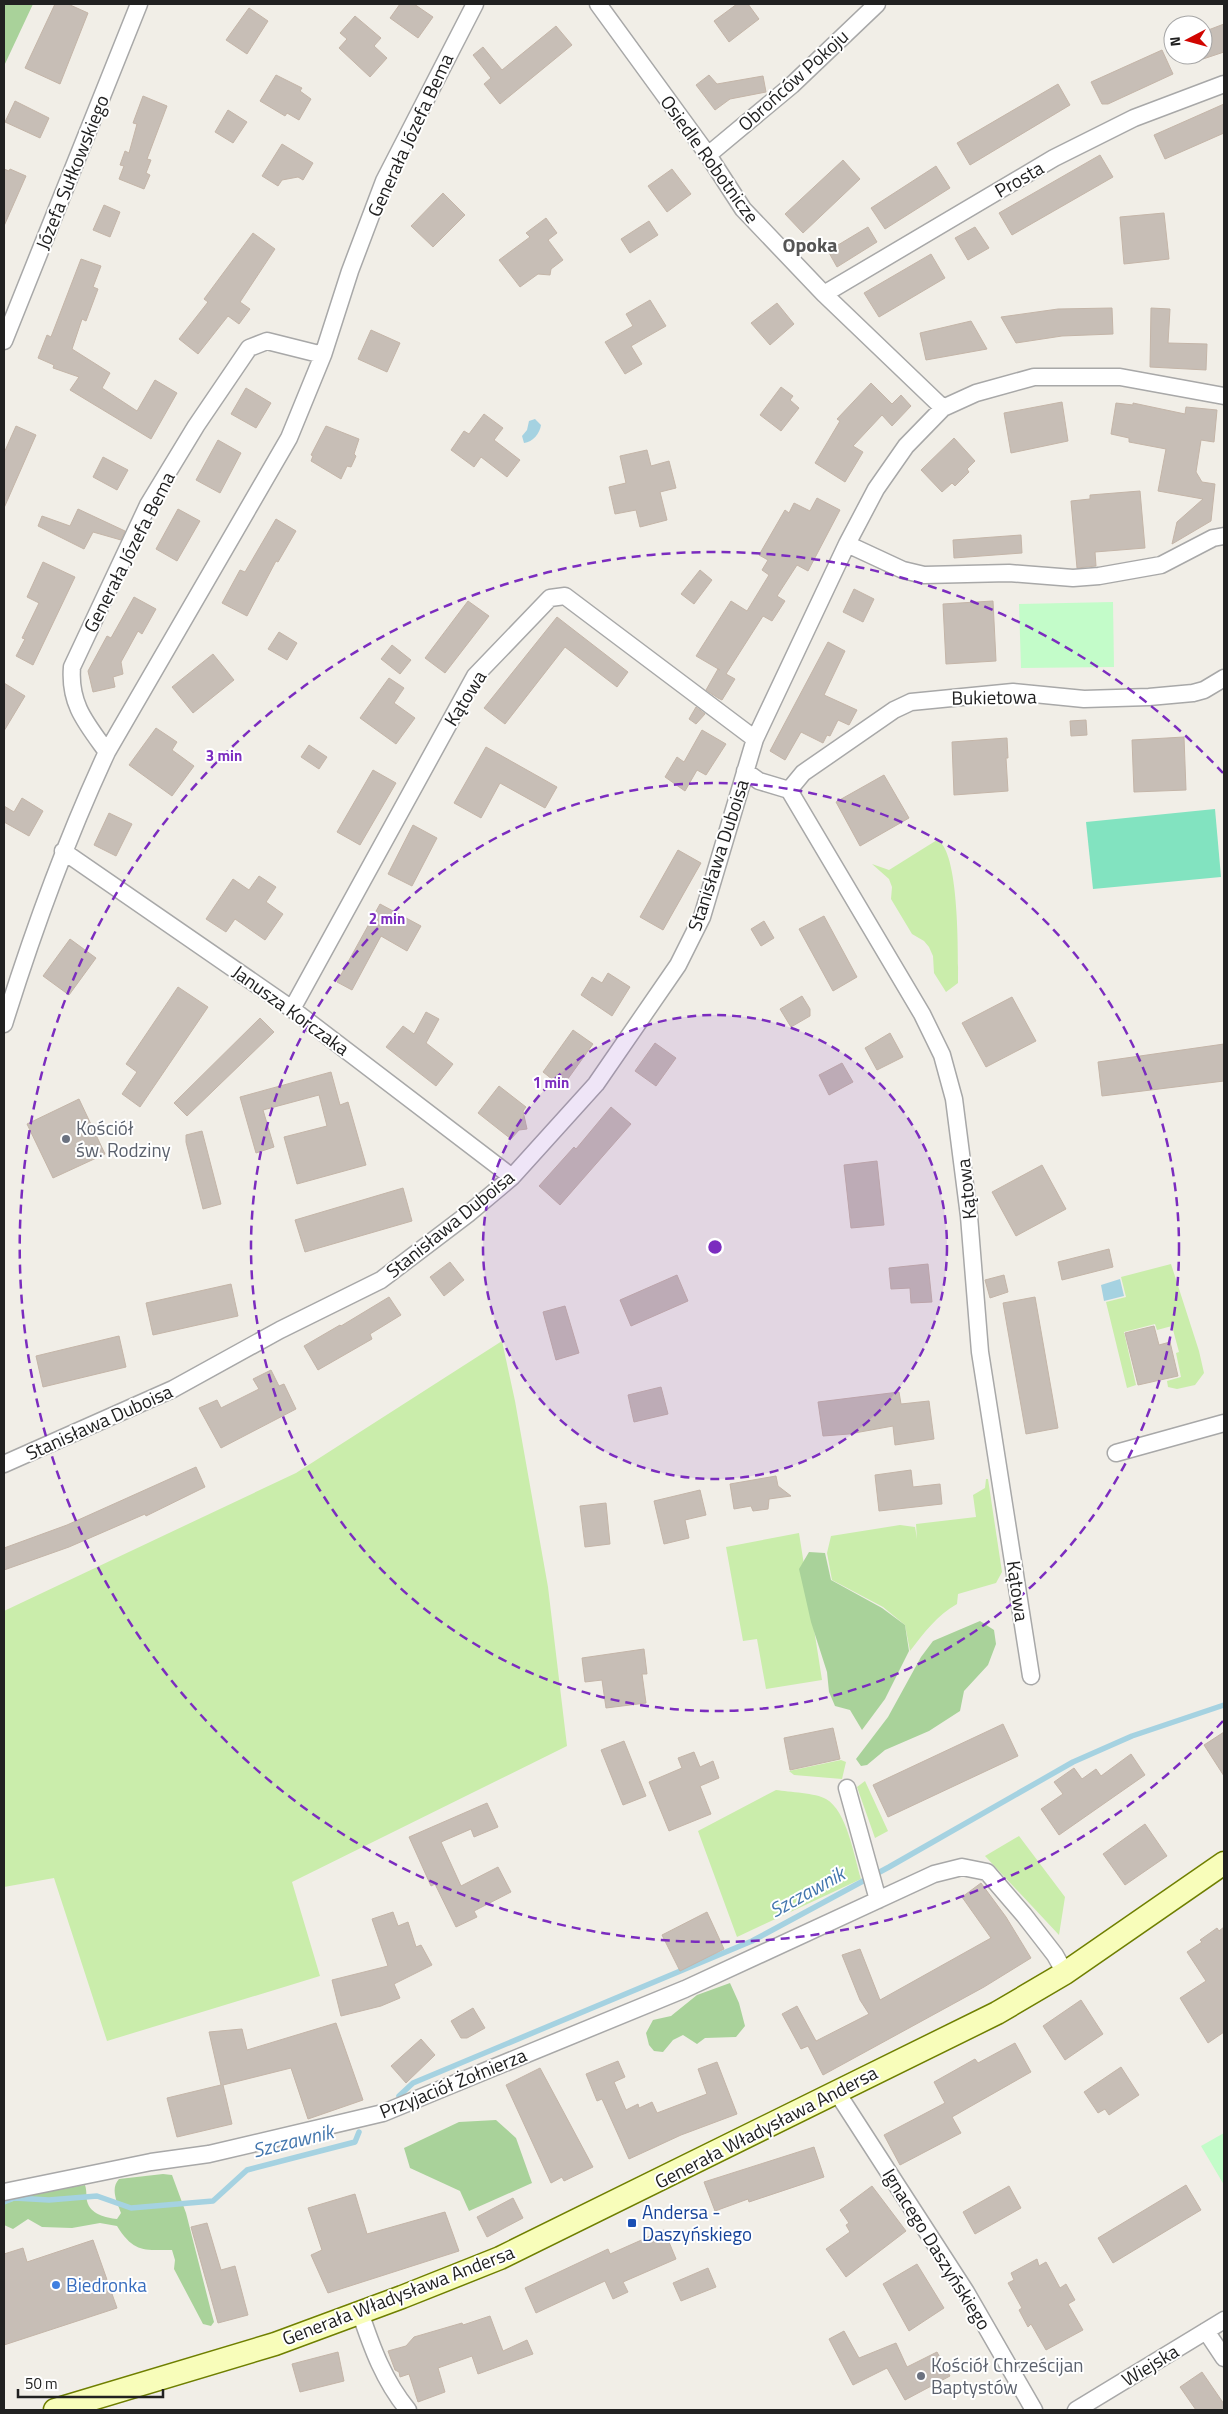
<svg xmlns="http://www.w3.org/2000/svg" width="1228" height="2414" font-family="'Titillium Web',sans-serif">
	<rect width="100%" height="100%" fill="#f1eee7"/>
	<path fill="#caedab" d="M937,840C960,850 958,958 958,983L946,992L934,973L933,956L929,947L924,941L912,934L891,899L892,887L889,879L872,864L889,870Z
		M1171,1264L1199,1351L1204,1373L1195,1385L1177,1389L1168,1387L1167,1381L1181,1377L1176,1353L1179,1352L1172,1326L1157,1330L1155,1324L1124,1332L1136,1385L1127,1388L1106,1302L1126,1297L1121,1277Z
		M502,1341L515,1401L548,1587L567,1746L292,1882L320,1976L107,2041L54,1878L4,1887V1611L296,1473Z
		M986,1479H988L1002,1572L996,1583L958,1594L957,1604C937,1615 924,1633 910,1651L905,1625L883,1607L832,1580L827,1553L831,1536L900,1525L915,1527L917,1539L916,1524L976,1517L973,1495L985,1488Z
		M799,1533L822,1680L766,1689L757,1639L743,1641L726,1547Z
		M841,1760L846,1762L842,1779L794,1775L789,1771Z
		M865,1781L888,1831L875,1838L857,1787Z
		M776,1790C789,1792 816,1793 826,1799C847,1811 854,1856 861,1879L737,1937L698,1831Z
		M1019,1836L1065,1897L1059,1935L985,1856Z"/>
	<path fill="#a9d29a" d="M4,4H33L4,66Z
		M809,1552L825,1553L831,1580L882,1608L905,1625L909,1651L885,1699L862,1730L850,1710L835,1706L829,1692L827,1672L811,1622L799,1569Z
		M980,1621L994,1630L996,1644L988,1665L964,1691L960,1711L929,1731L885,1750L867,1765L861,1766L856,1759L888,1717L921,1657L933,1641Z
		M730,1983L739,2003L745,2026L736,2037L705,2038L697,2044L683,2035L673,2040L663,2052L654,2051L649,2045L646,2033L653,2020L671,2016L697,1995Z
		M496,2120L516,2138L532,2183L469,2211L460,2191L410,2168L404,2148L459,2122Z
		M163,2174L172,2175L186,2213L211,2311L214,2322L211,2326L203,2324L174,2269L175,2260L172,2250C144,2250 134,2253 117,2226L100,2223L72,2228L42,2227L28,2219L13,2229L4,2225V2204L39,2192L85,2185C87,2191 86,2196 87,2201C90,2214 106,2218 117,2219L121,2213C117,2202 110,2189 119,2179Z"/>
	<path fill="#c3fcc9" d="M1113,602L1114,667L1021,668L1019,604Z
		M1224,2133V2185L1201,2146Z"/>
	<path fill="#82e3c0" d="M1215,809L1221,877L1093,889L1086,822Z"/>
	<path fill="#a5d2e1" d="M535,419L541,425C540,433 533,442 524,443L522,436L527,430L529,421Z
		M1120,1279L1124,1296L1104,1301L1101,1285Z"/>
	<g fill="none" stroke-linecap="round" stroke-linejoin="round">
		<path stroke="#a5d2e1" stroke-width="5.5" d="M399,2096L413,2083L752,1941L889,1867L1073,1762L1132,1736L1224,1705
			M4,2202L14,2198L49,2200L97,2196L131,2208L213,2201L247,2170L355,2142L359,2132"/>
	</g>
	<path fill="#c7beb6" stroke="#c4b5a8" d="M55,4H68L88,13L60,84L25,68Z
		M400,4H414L433,17L418,38L390,18Z
		M737,4H748L759,19L729,42L714,21Z
		M249,8L268,21L247,54L226,40Z
		M355,16L381,38L374,46L387,58L370,77L339,48L347,39L340,33Z
		M1224,24V52L1203,59V32Z
		M556,26L572,45L500,104L484,84L491,78L473,55L483,47L502,70Z
		M1162,50L1173,74L1108,104H1102L1091,82Z
		M276,75L302,88L300,91L311,99L299,120L287,113L285,116L260,101Z
		M709,75L717,84L763,76L766,92L730,99L715,110L696,85Z
		M1058,84L1070,105L970,165L957,143Z
		M143,96L167,106L147,159L151,160L146,173L150,175L144,189L119,179L124,166L120,165L125,151L129,153L137,124L133,123Z
		M15,101L49,118L40,138L5,122Z
		M1224,104V133L1165,159L1154,135Z
		M228,110L247,122L233,143L215,132Z
		M282,144L313,163L303,180L298,177L282,180L278,186L262,176Z
		M1100,155L1113,177L1012,235L999,213Z
		M843,160L860,179L803,233L785,214Z
		M936,166L950,188L885,229L871,208Z
		M4,169L9,171L10,169L26,176L4,226Z
		M672,169L691,194L667,212L648,186Z
		M443,193L465,215L433,247L411,226Z
		M104,205L120,212L110,237L93,230Z
		M1164,213L1169,259L1124,264L1120,217Z
		M546,218L557,233L548,240L563,260L551,269L550,275L538,274L520,287L499,260L530,237L526,233Z
		M649,221L658,235L630,253L621,239Z
		M868,227L877,242L837,267L828,251Z
		M975,227L989,248L968,260L955,238Z
		M253,233L275,249L240,302L250,309L239,324L228,316L198,354L179,339L208,302L204,299Z
		M931,254L945,278L879,317L864,293Z
		M81,259L101,266L93,287L98,289L86,321L82,319L72,349L110,373L102,388L137,411L155,380L177,393L151,439L70,390L79,377L53,368L54,365L38,358L47,335L51,337Z
		M650,300L666,326L631,346L642,364L625,374L605,342L633,326L626,314Z
		M777,303L794,324L770,345L751,323Z
		M1112,308L1113,334L1062,336L1016,343L1001,317L1058,309Z
		M1151,308L1170,309L1168,343L1207,344L1206,370L1150,367Z
		M971,321L987,349L926,360L920,333Z
		M371,330L400,343L387,372L358,359Z
		M871,383L892,404L901,395L911,406L892,426L882,415L853,446L863,452L845,482L815,463L840,421L837,419Z
		M781,387L793,396L790,400L799,408L781,431L760,415Z
		M246,388L271,403L256,428L231,414Z
		M1062,402L1068,441L1011,453L1004,413Z
		M1116,403L1133,405V403L1185,414L1186,407L1217,410L1214,442L1201,440L1196,472L1202,482L1215,484L1211,521L1172,544L1177,522L1203,499L1158,491L1166,449L1129,442V438L1111,434Z
		M484,414L503,428L494,440L520,460L507,477L481,457L474,467L451,450L464,431L469,434Z
		M16,426L36,435L4,508V453Z
		M326,426L359,439L354,454L356,456L351,467L347,466L341,479L311,461L313,456L311,455Z
		M954,438L975,461L967,469L969,472L955,486L952,483L942,492L921,470Z
		M218,440L241,453L220,493L196,480Z
		M647,450L651,466L669,461L676,488L660,492L667,520L640,527L636,510L615,514L609,487L626,483L620,456Z
		M103,457L128,470L117,490L93,477Z
		M1140,491L1145,548L1095,552L1096,566L1077,568L1071,501L1090,499V495Z
		M817,498L840,510L808,571L797,565L777,596L785,601L772,621L763,616L726,674L735,679L722,700L718,698L706,690L718,669L720,670L696,656L731,601L747,611L769,575L762,570L768,560L759,555L785,510L789,513L794,503L810,511Z
		M78,509L125,531L121,540L93,532L84,549L38,526L42,516L70,526Z
		M178,509L200,521L177,561L156,549Z
		M276,519L296,531L278,562L276,561L247,616L222,603L240,570L245,572Z
		M1021,535L1022,553L954,558L953,540Z
		M43,562L75,577L33,665L16,656L25,639L22,638L39,603L27,597Z
		M700,570L712,580L694,604L681,594Z
		M854,589L874,599L863,622L843,612Z
		M134,597L156,609L142,634L138,631L121,662L123,674L113,677L115,687L93,692L88,671L107,636L111,638Z
		M468,601L489,616L445,673L425,658Z
		M993,601L996,661L946,664L943,604Z
		M557,617L628,672L617,687L565,647L505,724L484,708Z
		M279,632L297,643L287,660L268,649Z
		M828,642L845,651L824,695L857,710L849,725L838,720L830,736L827,735L823,743L801,732L785,760L770,751Z
		M392,645L411,660L400,674L381,659Z
		M213,654L234,680L193,713L172,687Z
		M389,678L404,688L394,703L415,718L396,744L360,718Z
		M4,683L25,696L4,731Z
		M696,707L705,714L696,724L689,719Z
		M1086,720L1087,735L1071,736L1070,721Z
		M156,728L177,742L172,750L194,766L172,796L129,765Z
		M702,730L726,744L706,775L697,770L685,791L665,777L677,757L684,762Z
		M1184,737L1186,790L1134,792L1132,740Z
		M1007,738L1008,758H1006L1008,791L954,795L952,742Z
		M309,745L327,757L319,769L301,757Z
		M486,747L557,787L545,808L500,783L481,818L454,803Z
		M373,770L396,783L360,845L337,832Z
		M884,775L909,818L860,846L836,802Z
		M22,798L43,811L29,836L4,822V806L14,812Z
		M109,813L132,824L116,856L94,845Z
		M413,825L437,838L412,886L388,874Z
		M678,850L701,863L663,930L640,917Z
		M259,876L276,887L266,902L283,914L265,940L235,919L226,932L206,919L233,879L249,890Z
		M380,904L421,926L407,951L381,936L352,990L337,982Z
		M824,916L857,977L833,991L799,929Z
		M764,921L774,938L761,946L751,929Z
		M70,939L96,958L69,995L43,976Z
		M608,973L630,987L612,1016L581,995L592,977L602,983Z
		M178,987L208,1007L140,1107L122,1094L137,1072L126,1064Z
		M802,996L810,1009V1016L791,1027L780,1009Z
		M1012,997L1036,1041L986,1067L962,1023Z
		M426,1012L439,1019L426,1043L453,1064L436,1086L386,1047L403,1026L414,1034Z
		M260,1018L274,1032L187,1116L174,1103Z
		M573,1030L593,1044L562,1087L543,1072Z
		M890,1033L903,1057L877,1070L865,1048Z
		M655,1043L676,1058L656,1086L635,1071Z
		M1224,1044V1081L1102,1096L1098,1062Z
		M842,1063L853,1082L829,1095L819,1075Z
		M331,1072L340,1105L348,1102L366,1165L297,1184L284,1137L327,1126L319,1095L263,1110L274,1147L256,1153L240,1097Z
		M499,1086L526,1107L523,1111L527,1129L519,1130L511,1139L478,1113Z
		M79,1099L105,1154L53,1178L27,1124Z
		M611,1107L631,1124L560,1205L539,1186L574,1147L576,1149Z
		M202,1131L221,1204L203,1209L186,1142V1135Z
		M877,1161L884,1225L851,1228L844,1165Z
		M1042,1165L1066,1209L1016,1236L992,1192Z
		M403,1188L412,1221L305,1252L295,1220Z
		M1109,1249L1113,1267L1062,1280L1058,1262Z
		M450,1262L464,1280L444,1296L430,1277Z
		M928,1264L932,1302L911,1303L910,1288L891,1289L889,1268Z
		M677,1275L688,1301L631,1326L620,1300Z
		M1004,1275L1008,1292L990,1298L985,1280Z
		M231,1284L238,1316L153,1335L146,1303Z
		M389,1297L401,1315L370,1334L372,1339L318,1370L304,1346L340,1325L341,1326Z
		M1035,1297L1058,1428L1026,1434L1003,1303Z
		M565,1306L579,1353L556,1360L543,1312Z
		M1154,1326L1159,1345L1170,1342L1178,1376L1138,1385L1125,1333Z
		M119,1336L126,1367L43,1387L36,1356Z
		M271,1370L279,1386L284,1384L296,1409L221,1448L199,1408L217,1400L221,1408L259,1389L253,1379Z
		M661,1387L668,1414L634,1422L628,1395Z
		M899,1392L901,1404L929,1401L934,1439L895,1445L893,1426L849,1434L823,1436L818,1402Z
		M196,1467L205,1487L146,1516L145,1514L69,1547L4,1570V1548L67,1525Z
		M911,1470L913,1487L940,1484L942,1504L879,1511L875,1475Z
		M776,1476L778,1486L791,1496L769,1499L768,1509L753,1511L751,1506L734,1509L730,1484Z
		M700,1490L706,1515L685,1520L689,1538L664,1544L654,1501Z
		M606,1503L610,1544L585,1547L580,1506Z
		M644,1649L647,1674H642L646,1703L606,1708L602,1680L585,1682L582,1658Z
		M1003,1724L1018,1756L888,1817L873,1785Z
		M833,1728L840,1759L790,1770L784,1738Z
		M1224,1732V1776L1204,1745Z
		M624,1741L646,1796L623,1805L601,1750Z
		M694,1752L700,1767L713,1761L719,1778L700,1786L711,1814L669,1831L649,1782L682,1768L678,1758Z
		M1131,1754L1145,1775L1059,1835L1041,1809L1063,1794L1054,1782L1074,1768L1082,1779L1096,1769L1101,1776Z
		M487,1803L498,1827L474,1837L471,1829L441,1842L461,1886L498,1867L511,1892L474,1911L477,1917L456,1927L435,1884L431,1886L409,1837Z
		M1145,1824L1167,1856L1125,1885L1103,1854Z
		M981,1883L1006,1917L1031,1958L984,1987L823,2075L808,2046L801,2049L782,2014L797,2006L816,2041L869,2014L860,2000L842,1955L860,1949L880,2000L991,1938L962,1897Z
		M393,1912L398,1926L408,1922L416,1947L421,1945L432,1965L394,1984L400,1998L381,2006L341,2016L332,1980L388,1966L372,1919Z
		M707,1912L724,1949L680,1971L662,1935Z
		M1224,1927V2032L1208,2043L1180,1998L1206,1981L1187,1952L1202,1942L1200,1940L1217,1928L1219,1931Z
		M1081,2000L1103,2034L1065,2060L1043,2026Z
		M473,2008L485,2028L467,2038H461L451,2021Z
		M336,2023L363,2100L308,2119L291,2068L223,2085L232,2124L177,2137L167,2098L221,2085L209,2032L242,2029L247,2050Z
		M421,2039L435,2055L406,2083L391,2066Z
		M1015,2043L1031,2072L952,2117L961,2133L900,2165L884,2135L945,2103L934,2082L975,2059L978,2063Z
		M618,2061L625,2077L614,2082L626,2110L638,2104L639,2108L652,2102L657,2113L707,2094L698,2069L717,2062L737,2114L681,2135L629,2159L602,2099L597,2101L586,2074Z
		M1121,2067L1139,2095L1109,2115L1105,2109L1098,2113L1084,2092Z
		M540,2068L593,2167L564,2181L562,2177L551,2183L506,2085Z
		M814,2147L824,2177L749,2202L748,2199L715,2211L704,2182Z
		M1186,2185L1201,2210L1113,2263L1098,2238Z
		M872,2186L906,2231L846,2277L826,2249L850,2232L846,2225L849,2223L840,2210Z
		M1009,2186L1021,2208L975,2234L963,2212Z
		M355,2194L367,2234L445,2212L459,2251L328,2293L311,2255L322,2250L308,2208Z
		M513,2198L523,2218L487,2237L477,2217Z
		M207,2223L221,2270L235,2266L248,2315L218,2323L191,2227Z
		M664,2230L676,2259L623,2282L628,2292L613,2299L605,2281L536,2313L525,2288L608,2249L610,2254Z
		M93,2240L117,2308L4,2345V2254L23,2248L27,2262Z
		M1037,2259L1039,2266L1046,2262L1060,2288L1066,2284L1075,2300L1068,2304L1083,2330L1046,2350L1031,2324L1028,2327L1019,2310L1022,2308L1008,2283L1014,2280L1011,2273Z
		M917,2264L944,2308L909,2331L883,2284Z
		M708,2268L716,2287L681,2301L673,2283Z
		M490,2316L503,2351L527,2340L533,2354L478,2374L472,2356L438,2368L445,2392L418,2402L409,2374L400,2377L399,2372L395,2370L388,2351L406,2346L414,2337L462,2323L463,2325Z
		M844,2331L859,2358L896,2343L907,2367L937,2352L950,2376L905,2400L887,2368L853,2385L829,2339Z
		M338,2352L344,2381L300,2392L292,2364Z
		M1202,2372L1224,2404V2410H1196L1180,2387Z"/>
	<g fill="none" stroke-linecap="round" stroke-linejoin="round">
		<g stroke="#a8a8a8" stroke-width="19">
			<path id="street" d="M598,4L708,155L743,209L824,294L943,408
				M708,155L792,85L877,4
				M824,294L1054,158L1134,118L1224,84
				M4,341L139,4
				M847,544L903,570L924,575L1009,573L1073,578L1099,576L1161,565L1213,538L1224,536
				M107,752C86,723 69,704 72,667L148,505L196,426L249,348L267,341L323,355
				M745,771L759,781L789,790L922,1014L942,1055L954,1099L969,1216L980,1352L1031,1676
				M789,790L803,773L894,710L911,702L1013,692L1084,699L1149,697L1193,693L1204,690L1224,678
				M63,851L292,1009L512,1177
				M292,1009L475,676L550,598L565,596L755,739
				M4,1024C33,931 66,840 107,752L289,438L323,355L350,271L384,181L475,4
				M1116,1453L1224,1423
				M4,1464L173,1389L280,1330L381,1280L468,1214L512,1177L596,1084L678,965L702,917L755,739L847,544L876,489L906,446L943,408L976,393L1034,377H1120L1224,396
				M847,1788L878,1900
				M836,2091L966,2292L1034,2410
				M4,2192L151,2162L209,2154L383,2113L685,1989L934,1874L962,1867L987,1872L1024,1915L1055,1955L1065,1973
				M360,2312C372,2348 384,2381 408,2410
				M1206,2331L1224,2358
				M1076,2410L1224,2320"/>
		</g>
		<g stroke="#6f7f00" stroke-width="25">
			<path id="secondary" d="M55,2410L275,2344L402,2297L500,2258L997,2013L1065,1973L1224,1863"/>
		</g>
		<use href="#street" stroke="#fff" stroke-width="16"/>
		<use href="#secondary" stroke="#f8fdba" stroke-width="22"/>
	</g>
	<circle cx="715" cy="1247" r="232" fill="#7b2cbf" fill-opacity=".12"/>
	<g fill="none" stroke="#7b2cbf" stroke-width="2.5" stroke-dasharray="9 6">
		<circle cx="715" cy="1247" r="232"/>
		<circle cx="715" cy="1247" r="464"/>
		<path d="M1223 1721A695 695 0 1 1 1223 773"/>
	</g>
	<g fill="#6b7280" stroke="#fff" stroke-width="2">
		<circle cx="66" cy="1139" r="5"/>
		<circle cx="921" cy="2376" r="5"/>
	</g>
	<rect fill="#1a4fb4" stroke="#fff" stroke-width="2" x="627" y="2218" width="10" height="10" rx="2.5"/>
	<circle fill="#3f7fe0" stroke="#fff" stroke-width="2" cx="56" cy="2285" r="5"/>
	<g text-anchor="middle" stroke-width="4" stroke-linejoin="round" paint-order="stroke">
		<g font-size="19" fill="#212121" stroke="#fff">
			<text transform="translate(793 80) rotate(-42)" y="7">Obrońców Pokoju</text>
			<text transform="translate(410 135) rotate(-65)" y="7">Generała Józefa Bema</text>
			<text transform="translate(710 159) rotate(54)" y="7">Osiedle Robotnicze</text>
			<text transform="translate(72 172) rotate(-68)" y="7">Józefa Sułkowskiego</text>
			<text transform="translate(1019 179) rotate(-30)" y="7">Prosta</text>
			<text transform="translate(129 552) rotate(-63)" y="7">Generała Józefa Bema</text>
			<text transform="translate(994 697) rotate(-1)" y="7">Bukietowa</text>
			<text transform="translate(465 698) rotate(-58)" y="7">Kątowa</text>
			<text transform="translate(718 855) rotate(-72)" y="7">Stanisława Duboisa</text>
			<text transform="translate(291 1010) rotate(36)" y="7">Janusza Korczaka</text>
			<text transform="translate(966 1189) rotate(-96)" y="7">Kątowa</text>
			<text transform="translate(450 1224) rotate(-39)" y="7">Stanisława Duboisa</text>
			<text transform="translate(99 1422) rotate(-24)" y="7">Stanisława Duboisa</text>
			<text transform="translate(1018 1591) rotate(82)" y="7">Kątowa</text>
			<text transform="translate(453 2083) rotate(-22)" y="7">Przyjaciół Żołnierza</text>
			<text transform="translate(766 2127) rotate(-27)" y="7">Generała Władysława Andersa</text>
			<text transform="translate(937 2249) rotate(58)" y="7">Ignacego Daszyńskiego</text>
			<text transform="translate(398 2295) rotate(-21)" y="7">Generała Władysława Andersa</text>
			<text transform="translate(1150 2365) rotate(-31)" y="7">Wiejska</text>
		</g>
		<g font-size="19" fill="#5b616d" stroke="#fff" text-anchor="start">
			<text x="76" y="1135">Kościół<tspan x="76" dy="22">św. Rodziny</tspan></text>
			<text x="931" y="2372">Kościół Chrześcijan<tspan x="931" dy="22">Baptystów</tspan></text>
		</g>
		<g font-size="19" fill="#164399" stroke="#fff" text-anchor="start">
			<text x="642" y="2219">Andersa -<tspan x="642" dy="22">Daszyńskiego</tspan></text>
		</g>
		<g font-size="19" fill="#366cbe" stroke="#fff" text-anchor="start">
			<text x="66" y="2292">Biedronka</text>
		</g>
		<g font-size="20" font-weight="bold" fill="#545454" stroke="#fff">
			<text x="810" y="252">Opoka</text>
		</g>
		<g font-size="20" font-style="italic" fill="#4477ae" stroke="#fff">
			<text transform="translate(807 1892) rotate(-29)" y="7">Szczawnik</text>
			<text transform="translate(293 2141) rotate(-14)" y="7">Szczawnik</text>
		</g>
	</g>
	<circle cx="715" cy="1247" r="8" fill="#7b2cbf" stroke="#fff" stroke-width="2.5"/>
	<g font-size="15" text-anchor="middle" font-weight="bold" fill="#7b2cbf" stroke="#fff" stroke-width="4" stroke-linejoin="round" paint-order="stroke">
		<text x="224" y="761">3 min</text>
		<text x="387" y="924">2 min</text>
		<text x="551" y="1088">1 min</text>
	</g>
	<rect width="1228" height="2414" fill="none" stroke="#212121" stroke-width="10"/>
	<g transform="translate(1188 40) rotate(264)"><circle r="24" fill="#ffffff" stroke="#a6a6a6"/>
	<path d="M0-4L9 19L0 12L-9 19Z" fill="#d10500"/>
	<text y="-8" font-size="14" font-weight="bold" text-anchor="middle" fill="#212121">N</text>
	</g>
	<path d="M18 2389v8h145v-8" fill="none" stroke="#212121" stroke-width="2.5"/>
	<text x="25" y="2389" font-size="15" fill="#212121" stroke="#ffffff" stroke-width="4" paint-order="stroke">50 m</text>
</svg>
